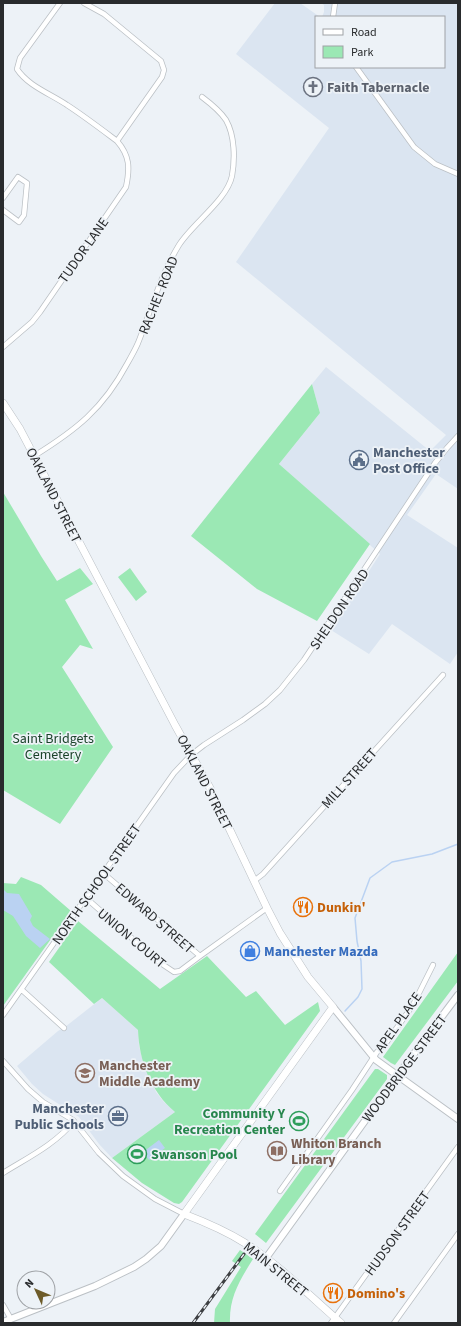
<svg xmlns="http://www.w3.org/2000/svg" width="461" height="1326" font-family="'Source Sans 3',sans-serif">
	<rect width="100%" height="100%" fill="#edf2f7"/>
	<path fill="#dbe5f1" d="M275,3H300L320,17H316V67H444V17H322L324,12V5L321,3H458V489L436,474L407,515L458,548V652L450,664L392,624L369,654L331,630L380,554L279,464L320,413L312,384L326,367L430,451L446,435L236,262L329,128L236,54Z
		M102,998L138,1030L139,1046L143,1061L156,1092L164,1102L175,1112L112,1158L99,1144L79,1117L43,1094L32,1084L17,1066L58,1031L65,1027Z"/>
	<path fill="#9be8b4" d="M312,384L320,413L279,464L370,544L317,621L257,589L191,536Z
		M3,492L41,556L57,581L80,568L93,584L65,600L93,649L80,645L62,667L113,747L60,824L3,790Z
		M130,568L147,592L136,601L118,577Z
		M21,877L41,885L71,911L3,1006V883L16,884Z
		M78,921L160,989L207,956L246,997L256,991L285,1025L318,1002L320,1011L182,1202L179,1204L174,1203L142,1183L112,1158L175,1112C151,1092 139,1061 138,1030L102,998L94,1004L49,962Z
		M458,952V981L395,1065L391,1063L383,1057Z
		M375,1069H378L387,1075V1079L266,1243L255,1234Z
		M240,1250L253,1259C240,1280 229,1297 230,1323H214L215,1309L241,1267L232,1261Z"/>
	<path fill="#bad2f2" d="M3,889L7,893L19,894L32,916L30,920L33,926L50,939L40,948L26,936L13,916L3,910Z
		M159,1140L165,1148L149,1160L143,1152Z"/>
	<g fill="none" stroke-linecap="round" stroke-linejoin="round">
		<path stroke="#bad2f2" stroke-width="1.5" d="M345,1011L358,997L362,989L361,961L357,941L355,918L370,878L392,862L432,854L458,844"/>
		<g stroke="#bbc0c5" stroke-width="6">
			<path id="street" d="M60,3L20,58L17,69C28,86 51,94 67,105C84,116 101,129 117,141
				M333,17L335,3
				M356,67L414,147L435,164L458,174
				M3,198L18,177L27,183L24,215L19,222L3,210
				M3,347L32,322L40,312L126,187C130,168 130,156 117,141L162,77L164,70L161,61L104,14L84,3
				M34,456C76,430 103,409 127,364C131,357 135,350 138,343C151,310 160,276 179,245C192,224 227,200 232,176C235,159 235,136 226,120C220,111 210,103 202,97
				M103,873L200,956
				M254,881L263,874L443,675
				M86,898L159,962L174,972L180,971L200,956L267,908
				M22,990L64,1028
				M3,1015L174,773L191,755L204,745L243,720L265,704L280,690L304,660L435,463L447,448L458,436
				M3,1061L28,1089L43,1102L73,1120L99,1153L123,1176L155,1199L184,1214
				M3,1173C27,1158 56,1144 74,1121
				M280,1191L352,1090L377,1052L386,1043L413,1005L433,965
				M3,1305L11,1319
				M331,1323L458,1147
				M394,1323L458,1234"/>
		</g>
		<g stroke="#bbc0c5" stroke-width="8">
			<path id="secondary" d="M333,1007L376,1060L458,1119
				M266,1258L398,1075L458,995
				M3,1322L95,1286L134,1267L146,1259L161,1246L184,1214"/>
		</g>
		<g stroke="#bbc0c5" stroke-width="8">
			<path id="primary" d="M3,403L20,429L175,725L210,788L267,908L280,933L308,977L333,1007L184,1214C205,1222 226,1231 245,1243C279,1265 310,1296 341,1323"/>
		</g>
		<use href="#street" stroke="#fff" stroke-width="4.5"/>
		<use href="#secondary" stroke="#fff" stroke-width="6"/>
		<use href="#primary" stroke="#fff" stroke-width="7"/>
		<g stroke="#3d3f42" stroke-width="3">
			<path id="rail" d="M193,1323L244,1254"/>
		</g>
		<use href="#rail" stroke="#edf2f7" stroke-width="1.5" stroke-dasharray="4.5" stroke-linecap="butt"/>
	</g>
	<defs>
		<g id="church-ring" transform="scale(1)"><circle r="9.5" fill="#edf2f7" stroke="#6b7280" stroke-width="1.5"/><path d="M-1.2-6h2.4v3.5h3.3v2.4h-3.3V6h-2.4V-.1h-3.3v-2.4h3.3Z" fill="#6b7280"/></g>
		<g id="civic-ring" transform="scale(1)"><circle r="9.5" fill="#edf2f7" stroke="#5c6f8a" stroke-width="1.5"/><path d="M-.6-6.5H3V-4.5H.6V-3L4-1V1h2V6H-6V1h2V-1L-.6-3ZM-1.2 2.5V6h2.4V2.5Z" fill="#5c6f8a"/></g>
		<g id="restaurant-ring" transform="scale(1)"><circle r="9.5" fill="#edf2f7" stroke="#e8710a" stroke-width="1.5"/><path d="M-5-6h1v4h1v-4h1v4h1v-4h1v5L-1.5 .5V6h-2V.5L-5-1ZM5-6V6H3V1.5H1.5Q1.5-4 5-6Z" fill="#e8710a"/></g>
		<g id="shop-ring" transform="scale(1)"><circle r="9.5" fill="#edf2f7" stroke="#3f7fe0" stroke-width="1.5"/><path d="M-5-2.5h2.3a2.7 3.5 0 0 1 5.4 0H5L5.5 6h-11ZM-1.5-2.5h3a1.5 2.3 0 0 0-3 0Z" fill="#3f7fe0"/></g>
		<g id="school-ring" transform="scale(1)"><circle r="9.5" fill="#edf2f7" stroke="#8d6e63" stroke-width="1.5"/><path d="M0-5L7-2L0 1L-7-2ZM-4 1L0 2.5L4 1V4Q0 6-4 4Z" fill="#8d6e63"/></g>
		<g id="office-ring" transform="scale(1)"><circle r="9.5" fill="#edf2f7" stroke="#5c6f8a" stroke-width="1.5"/><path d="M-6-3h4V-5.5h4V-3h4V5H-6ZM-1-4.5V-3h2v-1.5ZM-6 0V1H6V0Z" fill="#5c6f8a"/></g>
		<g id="stadium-ring" transform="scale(1)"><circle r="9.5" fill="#edf2f7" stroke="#2e9e5b" stroke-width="1.5"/><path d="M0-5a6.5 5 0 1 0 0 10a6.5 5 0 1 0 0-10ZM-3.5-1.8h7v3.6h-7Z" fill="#2e9e5b"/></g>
		<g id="library-ring" transform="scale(1)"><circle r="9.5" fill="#edf2f7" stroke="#8d6e63" stroke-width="1.5"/><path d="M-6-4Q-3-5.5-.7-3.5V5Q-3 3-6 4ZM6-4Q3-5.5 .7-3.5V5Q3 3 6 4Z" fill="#8d6e63"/></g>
	</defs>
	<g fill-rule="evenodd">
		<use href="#church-ring" x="313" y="87"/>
		<use href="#civic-ring" x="359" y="460"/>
		<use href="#restaurant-ring" x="303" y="907"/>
		<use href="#shop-ring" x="250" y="951"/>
		<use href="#school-ring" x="85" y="1073"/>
		<use href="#office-ring" x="118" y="1116"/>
		<use href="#stadium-ring" x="299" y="1121"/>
		<use href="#library-ring" x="277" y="1151"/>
		<use href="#stadium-ring" x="137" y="1154"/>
		<use href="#restaurant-ring" x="333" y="1293"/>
	</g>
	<g text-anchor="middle" stroke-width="3.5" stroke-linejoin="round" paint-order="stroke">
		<g font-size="14" font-weight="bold" fill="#5b616d" stroke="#edf2f7" text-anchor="start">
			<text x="327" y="92">Faith Tabernacle</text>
		</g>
		<g font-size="14" fill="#292b2d" stroke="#edf2f7">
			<text transform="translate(83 250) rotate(-55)" y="5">TUDOR LANE</text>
			<text transform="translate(158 295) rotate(-68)" y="5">RACHEL ROAD</text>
			<text transform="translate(54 495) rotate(63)" y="5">OAKLAND STREET</text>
			<text transform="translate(339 609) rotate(-56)" y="5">SHELDON ROAD</text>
			<text transform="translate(349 778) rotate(-48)" y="5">MILL STREET</text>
			<text transform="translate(205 782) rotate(63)" y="5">OAKLAND STREET</text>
			<text transform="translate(96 884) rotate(-55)" y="5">NORTH SCHOOL STREET</text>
			<text transform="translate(155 918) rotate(41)" y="5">EDWARD STREET</text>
			<text transform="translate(132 938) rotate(40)" y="5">UNION COURT</text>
			<text transform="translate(398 1022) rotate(-55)" y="5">APEL PLACE</text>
			<text transform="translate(404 1068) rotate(-53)" y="5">WOODBRIDGE STREET</text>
			<text transform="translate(397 1233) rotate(-54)" y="5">HUDSON STREET</text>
			<text transform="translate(276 1269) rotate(39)" y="5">MAIN STREET</text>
		</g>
		<g font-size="14" font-weight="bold" fill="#4e5e75" stroke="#edf2f7" text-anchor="start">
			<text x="373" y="457">Manchester<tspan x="373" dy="16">Post Office</tspan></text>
			<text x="104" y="1113" text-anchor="end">Manchester<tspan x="104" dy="16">Public Schools</tspan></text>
		</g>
		<g font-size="14" fill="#1a4229" stroke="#edf2f7">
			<text x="53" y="743">Saint Bridgets<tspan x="53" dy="16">Cemetery</tspan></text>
		</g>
		<g font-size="14" font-weight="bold" fill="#c56008" stroke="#edf2f7" text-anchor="start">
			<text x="317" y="912">Dunkin'</text>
			<text x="347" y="1298">Domino's</text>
		</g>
		<g font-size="14" font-weight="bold" fill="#366cbe" stroke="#edf2f7" text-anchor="start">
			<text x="264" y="956">Manchester Mazda</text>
		</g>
		<g font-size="14" font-weight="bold" fill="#785e54" stroke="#edf2f7" text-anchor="start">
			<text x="99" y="1070">Manchester<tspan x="99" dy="16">Middle Academy</tspan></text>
			<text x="291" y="1148">Whiton Branch<tspan x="291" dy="16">Library</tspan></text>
		</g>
		<g font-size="14" font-weight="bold" fill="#27864d" stroke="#edf2f7" text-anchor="end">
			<text x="285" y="1118">Community Y<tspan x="285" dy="16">Recreation Center</tspan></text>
			<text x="151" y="1159" text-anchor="start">Swanson Pool</text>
		</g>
	</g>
	<rect width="461" height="1326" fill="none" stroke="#292b2d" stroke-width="8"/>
	<rect x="315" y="16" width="130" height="52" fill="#edf2f7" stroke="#9fa2a6"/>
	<rect x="323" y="29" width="20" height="6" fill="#ffffff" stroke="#9fa2a6"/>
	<text x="351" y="36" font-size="12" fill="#292b2d">Road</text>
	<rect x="323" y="46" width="20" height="12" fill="#9be8b4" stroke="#9fa2a6"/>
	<text x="351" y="56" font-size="12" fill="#292b2d">Park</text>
	<g transform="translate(36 1290) rotate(314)"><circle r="19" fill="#edf2f7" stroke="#9fa2a6"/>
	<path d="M0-3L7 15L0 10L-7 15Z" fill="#6d5b29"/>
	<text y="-6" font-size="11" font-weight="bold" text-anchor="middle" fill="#292b2d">N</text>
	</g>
</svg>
